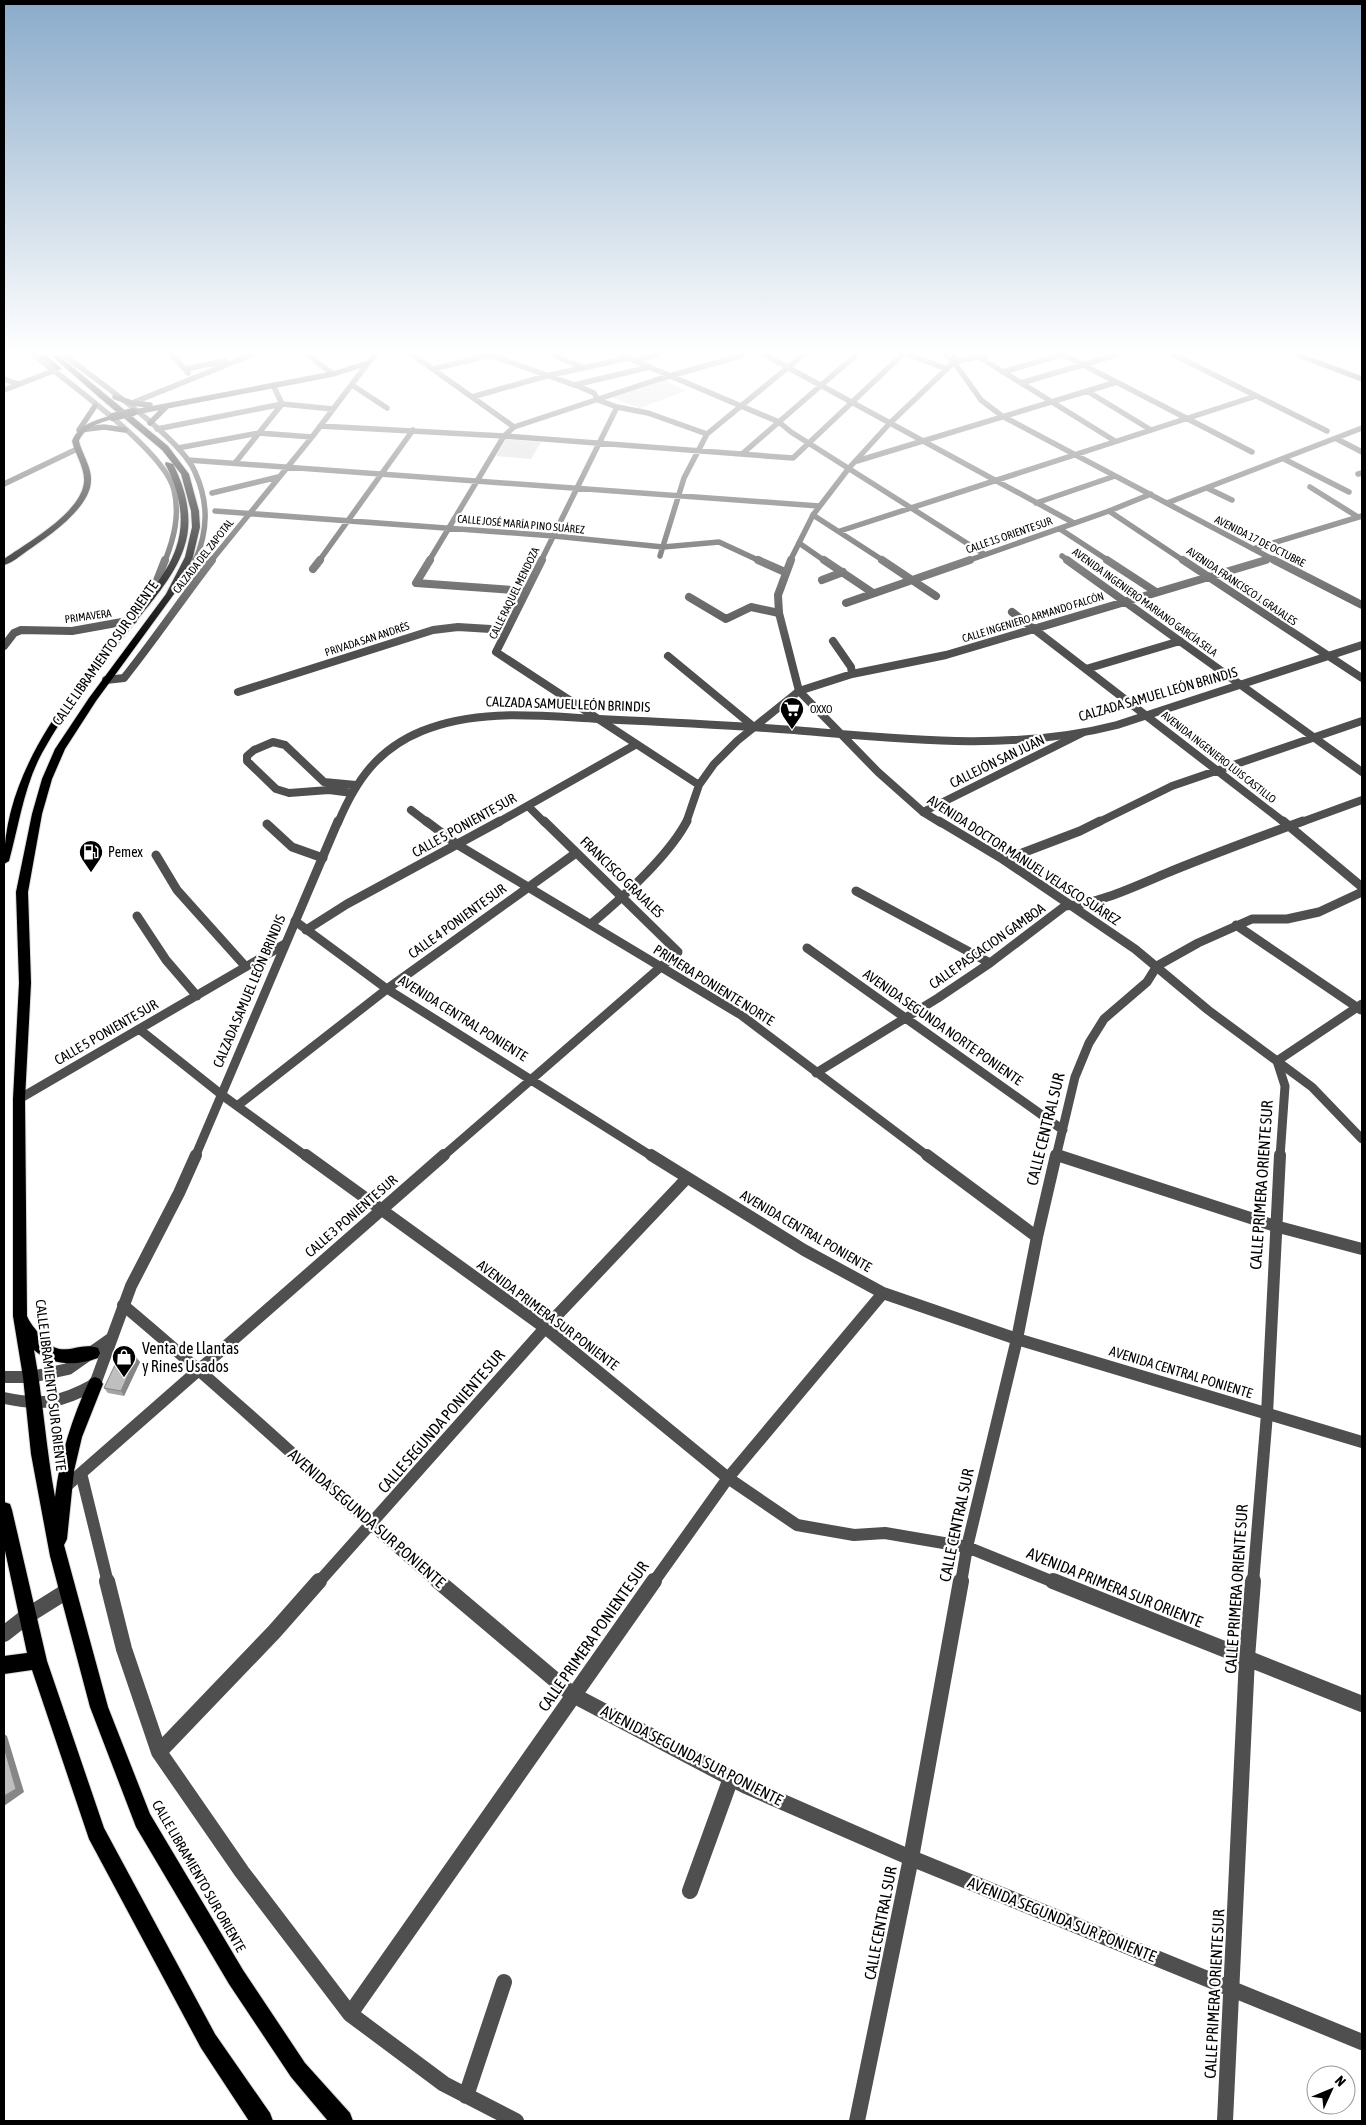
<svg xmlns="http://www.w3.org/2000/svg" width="1366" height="2125" font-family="'Asap Condensed',sans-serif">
	<rect width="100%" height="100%" fill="#fff"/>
	<path fill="#d6d6d6" d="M664,380L686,391L639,408L612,397Z
		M506,439L541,442L531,459L496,456Z"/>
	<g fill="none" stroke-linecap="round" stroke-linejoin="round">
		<g stroke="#dbdbdb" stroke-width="2">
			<path id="primary" d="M39,355H46L62,369L57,370Z
				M51,355H58L168,446L189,474L199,511L200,527L193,557L174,594L96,701L65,749L52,779L42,814L28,892L31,983L25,1099L27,1316C29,1322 36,1330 40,1335C62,1363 76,1340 98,1348L100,1353L98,1358C76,1366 52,1366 34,1350C43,1399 46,1448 55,1497C60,1455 72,1418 90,1379L95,1377L100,1379L103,1384L82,1437L74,1471L67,1539L64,1545L108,1707L150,1814L243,1970L305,2063L350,2113L353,2121H328L291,2077L229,1984L136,1827L90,1707L50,1556L31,1454L23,1377L13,1316V1099L19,983L16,892L32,814L42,779L55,749L89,698L166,594L185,557L192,527L191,511L181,474L162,450L101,399Z
				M113,415L116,417L115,418C101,423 85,426 79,441C82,454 92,467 91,481C90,509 47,537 27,551C20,556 12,563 4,565V559C27,543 81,513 84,482C85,468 75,454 72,441C79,424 96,420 113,415Z
				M166,462L173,464C186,489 194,520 184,548C174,578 149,604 130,629C99,668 66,709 42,753C24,786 19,825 9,861L4,864C4,771 68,696 123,626C142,602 166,577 176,548C186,520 179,489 165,464Z
				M4,1502L10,1504L12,1510L47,1661L104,1828L215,2034L270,2113L273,2121H249L201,2048L89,1839L32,1670L4,1674V1656L27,1653L4,1546Z"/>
		</g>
		<path stroke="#4f4f4f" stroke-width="5.5" d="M172,355L188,373
			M308,355L333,374
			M413,355L514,427
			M490,355L580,387L594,393L598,400L617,407L648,413L707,434
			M553,355L584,368
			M621,355L779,422L791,432L984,554
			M765,355L1074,523
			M910,355L947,369
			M946,355L954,362L981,400L1002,416L1276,561
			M1064,355L1252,452
			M1174,355L1327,431
			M979,357L1115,441
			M635,361L657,355
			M954,362L985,355
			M185,369L225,361
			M433,369L491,355
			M1003,372L1061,355
			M4,379L18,384
			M1021,383L1116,355
			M352,385L387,408
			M574,385L650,367
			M4,390L53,371
			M1087,391L1151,430
			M472,397L546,376L629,358
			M132,403L251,355
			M320,426L504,436L793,458L902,355
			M157,429L282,404L333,409
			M1337,439L1362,452
			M178,448L259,433L312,437
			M742,454L856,355
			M1284,459L1349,492
			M188,460L819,506
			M857,461L1117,382
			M235,463L282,404L273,385
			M1358,474L1362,473
			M4,484L77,449
			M1310,487L1358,517
			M1207,488L1232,500
			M212,493L278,477
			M1036,503L1115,476
			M1167,503L1362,428
			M215,511L554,536L663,547L719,542L760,561
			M1109,511L1184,561
			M813,515L884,561
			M1060,529L1109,561
			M840,531L1256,396
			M799,543L825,561
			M1253,549L1362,516
			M660,556L684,478L707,434L803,355
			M1062,556L1069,561
			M211,561L312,437L368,363
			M319,561L413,430
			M429,561L504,436L514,427L656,380L743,355
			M541,561L617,407
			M967,561L1109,511L1151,494
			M1262,561L1271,558"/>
		<path stroke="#4f4f4f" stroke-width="8" d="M430,560L416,583L526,591
			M542,560L496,652L699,785
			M758,560L785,572
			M824,560L873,593
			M882,560L936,596
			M1067,560L1362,772
			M1107,560L1156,592
			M1183,560L1362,678
			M1274,560L1362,605
			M313,569L320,560
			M822,580L843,572
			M689,597L726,619L751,607L779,613
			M846,603L970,560
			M1012,612L1285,823
			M833,641L851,667L852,674
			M4,646L14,633L21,630L72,631L133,620
			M668,656L754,727
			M1086,669L1180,641
			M106,680L124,678C155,639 182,599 212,560
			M238,692L433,630L458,627L507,630
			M352,793L329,790L289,793L276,789L247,761V756L254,750L273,742L285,745L324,782L356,785
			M528,806L545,823
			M411,810L428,823
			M923,812L1082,733
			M497,823L635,745
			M686,823L699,785L714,764L737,741L799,691L852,674L946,655L1266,560
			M1097,823L1172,786L1362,721
			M1299,823L1362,800"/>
		<path stroke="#4f4f4f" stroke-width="9" d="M426,821L458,845L741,1015L929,1157
			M1283,821L1362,887
			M267,824L292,847L323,858
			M156,855L177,890L246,967
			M1004,860L1080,831L1100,821
			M856,891L990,963
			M137,916L166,960L197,996
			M295,921L387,989L653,1157
			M591,924C622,898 668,857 687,821
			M1236,925L1361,1010
			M306,930L347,904L500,821
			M807,948L1063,1130
			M139,1029L222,1095L307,1157
			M816,1073L938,998L990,963L1065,906C1096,906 1144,882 1174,870C1216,853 1259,837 1303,821
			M19,1099L285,944
			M237,1106L387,989L576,853
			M1056,1155L1061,1157
			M442,1157L678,952L544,821
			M1056,1157L1075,1077L1089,1043L1104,1019L1147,982L1157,966L1198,943L1252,919H1287L1319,912L1362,892
			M1280,1157L1285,1086L1277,1061L1362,1004"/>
		<path stroke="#4f4f4f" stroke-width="12" d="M306,1155L545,1328L728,1478L797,1525L854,1535L885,1533L967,1547L1056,1583
			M651,1155L804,1250L883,1293L1017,1339L1362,1442
			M927,1155L1037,1237
			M1057,1155L1275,1226L1362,1249
			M123,1305C231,1395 332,1492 439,1583
			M81,1473L108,1583
			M63,1489L444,1155
			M318,1583L545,1328L687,1178
			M653,1583L728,1478L883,1293
			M961,1583L967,1547L1017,1339L1037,1237L1056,1155
			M1253,1583L1267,1414L1280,1155"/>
		<path stroke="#4f4f4f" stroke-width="16" d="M107,1581L124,1649L159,1752L242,1872L350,2014L444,2084L516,2121
			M438,1581L573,1695L746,1786L911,1858L1362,2042
			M1053,1581L1362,1704
			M4,1634L27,1616L67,1591
			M159,1752L274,1632L319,1581
			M690,1891L731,1778
			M350,2014L654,1581
			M466,2096L504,1982
			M857,2121L911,1858L961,1581
			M1225,2121L1247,1658L1253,1581"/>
		<path stroke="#4f4f4f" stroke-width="5.5" d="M34,355C67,382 165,451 174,490C180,515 174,538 165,561
			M64,355C96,380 181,438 195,472C209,503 208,531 195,561
			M790,561L813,515L849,468L890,423L954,362V355"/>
		<path stroke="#4f4f4f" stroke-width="8" d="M791,560L778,595L779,613L799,691L878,772L923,812L941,823
			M174,589L196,560
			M151,596L165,560
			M338,823C356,780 378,749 422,731C478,708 541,716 599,719C664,722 729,725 794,730C900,739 1013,752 1117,725L1362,645"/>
		<path stroke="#4f4f4f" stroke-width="9" d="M939,821L1004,860L1135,949L1208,1010L1312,1087L1362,1139
			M195,1157L338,821"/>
		<path stroke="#4f4f4f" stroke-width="12" d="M4,1377H31L68,1369L112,1338
			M4,1398C42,1406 61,1403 95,1384L131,1286L179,1193L196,1155"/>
		<path stroke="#1c1c1c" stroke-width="5.5" d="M1298,355L1362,379
			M115,397L132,403L150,405
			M135,412L333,374L368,363L375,355
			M150,423L166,407
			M79,430L104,427L125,430
			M79,430L95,406"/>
		<use href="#primary" fill="#000" fill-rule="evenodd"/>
		<g stroke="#dbdbdb" stroke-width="8" stroke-linecap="butt">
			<path id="primary-bridge" d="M113,417L133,412"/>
		</g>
		<use href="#primary-bridge" stroke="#000" stroke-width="8"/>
	</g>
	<path fill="#a4a4a4" d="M140,1362L124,1396L108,1393L104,1388Z"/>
	<path fill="#868686" d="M136,1357L140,1362L124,1396L121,1391Z
		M4,1734L7,1736L24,1792L4,1806Z"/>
	<path fill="#bfbfbf" stroke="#868686" d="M123,1348L136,1357L121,1391L104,1388Z
		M4,1747L16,1789L4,1796Z"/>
	<linearGradient id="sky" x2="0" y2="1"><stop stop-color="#8aabca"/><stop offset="0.54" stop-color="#fff"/><stop offset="1" stop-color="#fff" stop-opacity="0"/></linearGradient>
	<rect width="1366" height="652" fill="url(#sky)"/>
	<defs>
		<g id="supermarket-pin" transform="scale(1.25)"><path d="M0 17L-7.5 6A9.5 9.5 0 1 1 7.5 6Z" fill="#000" stroke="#fff"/><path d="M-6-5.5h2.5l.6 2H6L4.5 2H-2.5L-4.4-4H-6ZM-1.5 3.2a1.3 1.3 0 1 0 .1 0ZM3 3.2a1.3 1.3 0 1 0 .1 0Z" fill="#fff"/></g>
		<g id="fuel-pin" transform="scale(1.25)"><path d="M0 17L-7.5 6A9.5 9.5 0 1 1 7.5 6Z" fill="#000" stroke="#fff"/><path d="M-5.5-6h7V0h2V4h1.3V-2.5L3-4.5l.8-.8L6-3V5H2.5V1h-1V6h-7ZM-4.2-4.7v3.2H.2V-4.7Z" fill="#fff"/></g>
		<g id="shop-pin" transform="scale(1.25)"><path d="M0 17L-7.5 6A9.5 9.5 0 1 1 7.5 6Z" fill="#000" stroke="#fff"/><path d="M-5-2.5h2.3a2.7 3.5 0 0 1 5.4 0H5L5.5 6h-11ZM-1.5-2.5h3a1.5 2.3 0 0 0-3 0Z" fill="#fff"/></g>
	</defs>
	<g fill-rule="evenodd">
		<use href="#supermarket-pin" x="792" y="709"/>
		<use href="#fuel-pin" x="91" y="852"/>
		<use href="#shop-pin" x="124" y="1357"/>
	</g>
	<g text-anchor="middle" stroke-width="4.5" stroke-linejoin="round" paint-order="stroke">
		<g font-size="11" fill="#000" stroke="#fff">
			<text transform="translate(521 524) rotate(5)" y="4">CALLE JOSÉ MARÍA PINO SUÁREZ</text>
			<text transform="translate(1009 535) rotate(-19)" y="4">CALLE 15 ORIENTE SUR</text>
			<text transform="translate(1260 541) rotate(27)" y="4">AVENIDA 17 DE OCTUBRE</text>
			<text transform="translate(203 556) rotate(-52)" y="4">CALZADA DEL ZAPOTAL</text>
			<text transform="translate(1242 586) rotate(34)" y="4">AVENIDA FRANCISCO J. GRAJALES</text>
			<text transform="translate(514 593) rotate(-64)" y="4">CALLE RAQUEL MENDOZA</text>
			<text transform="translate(1145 602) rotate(36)" y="4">AVENIDA INGENIERO MARIANO GARCÍA SELA</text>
			<text transform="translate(88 616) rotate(-8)" y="4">PRIMAVERA</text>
			<text transform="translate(1033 617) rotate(-17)" y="4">CALLE INGENIERO ARMANDO FALCÓN</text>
			<text transform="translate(367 639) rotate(-18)" y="4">PRIVADA SAN ANDRÉS</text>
			<text transform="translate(1219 757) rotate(38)" y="4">AVENIDA INGENIERO LUIS CASTILLO</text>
		</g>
		<g font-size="11" fill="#000" stroke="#fff" text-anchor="start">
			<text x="810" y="713">OXXO</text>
		</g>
		<g font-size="14" fill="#000" stroke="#fff">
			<text transform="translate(105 653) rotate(-55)" y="5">CALLE LIBRAMIENTO SUR ORIENTE</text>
			<text transform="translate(1158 694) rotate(-16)" y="5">CALZADA SAMUEL LEÓN BRINDIS</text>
			<text transform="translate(568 704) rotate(2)" y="5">CALZADA SAMUEL LEÓN BRINDIS</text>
			<text transform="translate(997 761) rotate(-26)" y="5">CALLEJÓN SAN JUAN</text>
			<text transform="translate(464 825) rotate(-29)" y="5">CALLE 5 PONIENTE SUR</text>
			<text transform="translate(1024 860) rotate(33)" y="5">AVENIDA DOCTOR MANUEL VELASCO SUÁREZ</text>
			<text transform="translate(622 877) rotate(44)" y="5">FRANCISCO GRAJALES</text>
			<text transform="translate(457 921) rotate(-36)" y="5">CALLE 4 PONIENTE SUR</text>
			<text transform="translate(987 946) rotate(-35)" y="5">CALLE PASCACION GAMBOA</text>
			<text transform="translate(714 985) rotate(32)" y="5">PRIMERA PONIENTE NORTE</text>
			<text transform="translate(249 991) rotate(-67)" y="5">CALZADA SAMUEL LEÓN BRINDIS</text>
			<text transform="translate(463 1018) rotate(32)" y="5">AVENIDA CENTRAL PONIENTE</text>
			<text transform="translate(943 1027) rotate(35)" y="5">AVENIDA SEGUNDA NORTE PONIENTE</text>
			<text transform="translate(106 1032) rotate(-30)" y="5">CALLE 5 PONIENTE SUR</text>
			<text transform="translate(351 1216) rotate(-41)" y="5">CALLE 3 PONIENTE SUR</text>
			<text transform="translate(806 1231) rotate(30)" y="5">AVENIDA CENTRAL PONIENTE</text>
			<text transform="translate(548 1315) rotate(37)" y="5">AVENIDA PRIMERA SUR PONIENTE</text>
			<text transform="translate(1181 1372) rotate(17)" y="5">AVENIDA CENTRAL PONIENTE</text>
			<text transform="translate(51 1385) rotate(83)" y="5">CALLE LIBRAMIENTO SUR ORIENTE</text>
			<text transform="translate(199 1876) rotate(60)" y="5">CALLE LIBRAMIENTO SUR ORIENTE</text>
		</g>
		<g font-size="14" fill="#000" stroke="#fff" text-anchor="start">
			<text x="108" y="857">Pemex</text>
		</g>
		<g font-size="16" fill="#000" stroke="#fff">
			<text transform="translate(1045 1129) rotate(-76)" y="6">CALLE CENTRAL SUR</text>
			<text transform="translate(1261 1185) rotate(-86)" y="6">CALLE PRIMERA ORIENTE SUR</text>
			<text transform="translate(441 1421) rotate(-49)" y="6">CALLE SEGUNDA PONIENTE SUR</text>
			<text transform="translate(367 1518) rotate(41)" y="6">AVENIDA SEGUNDA SUR PONIENTE</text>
			<text transform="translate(956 1525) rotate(-78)" y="6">CALLE CENTRAL SUR</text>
			<text transform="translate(1115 1587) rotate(22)" y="6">AVENIDA PRIMERA SUR ORIENTE</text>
			<text transform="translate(1236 1589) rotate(-86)" y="6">CALLE PRIMERA ORIENTE SUR</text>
			<text transform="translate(593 1636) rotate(-55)" y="6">CALLE PRIMERA PONIENTE SUR</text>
			<text transform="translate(692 1755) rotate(27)" y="6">AVENIDA SEGUNDA SUR PONIENTE</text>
			<text transform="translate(1062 1919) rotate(22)" y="6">AVENIDA SEGUNDA SUR PONIENTE</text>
			<text transform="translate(880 1923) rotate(-79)" y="6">CALLE CENTRAL SUR</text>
			<text transform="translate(1214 1994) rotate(-87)" y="6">CALLE PRIMERA ORIENTE SUR</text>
		</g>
		<g font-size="16" fill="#000" stroke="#fff" text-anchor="start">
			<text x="142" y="1354">Venta de Llantas<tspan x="142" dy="18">y Rines Usados</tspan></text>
		</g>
	</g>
	<rect width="1366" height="2125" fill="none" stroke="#000000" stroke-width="10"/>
	<g transform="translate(1331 2090) rotate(46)"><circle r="24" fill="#ffffff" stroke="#999999"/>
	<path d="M0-4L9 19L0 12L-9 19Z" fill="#000000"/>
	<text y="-8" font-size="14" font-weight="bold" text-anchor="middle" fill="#000000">N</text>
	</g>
</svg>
